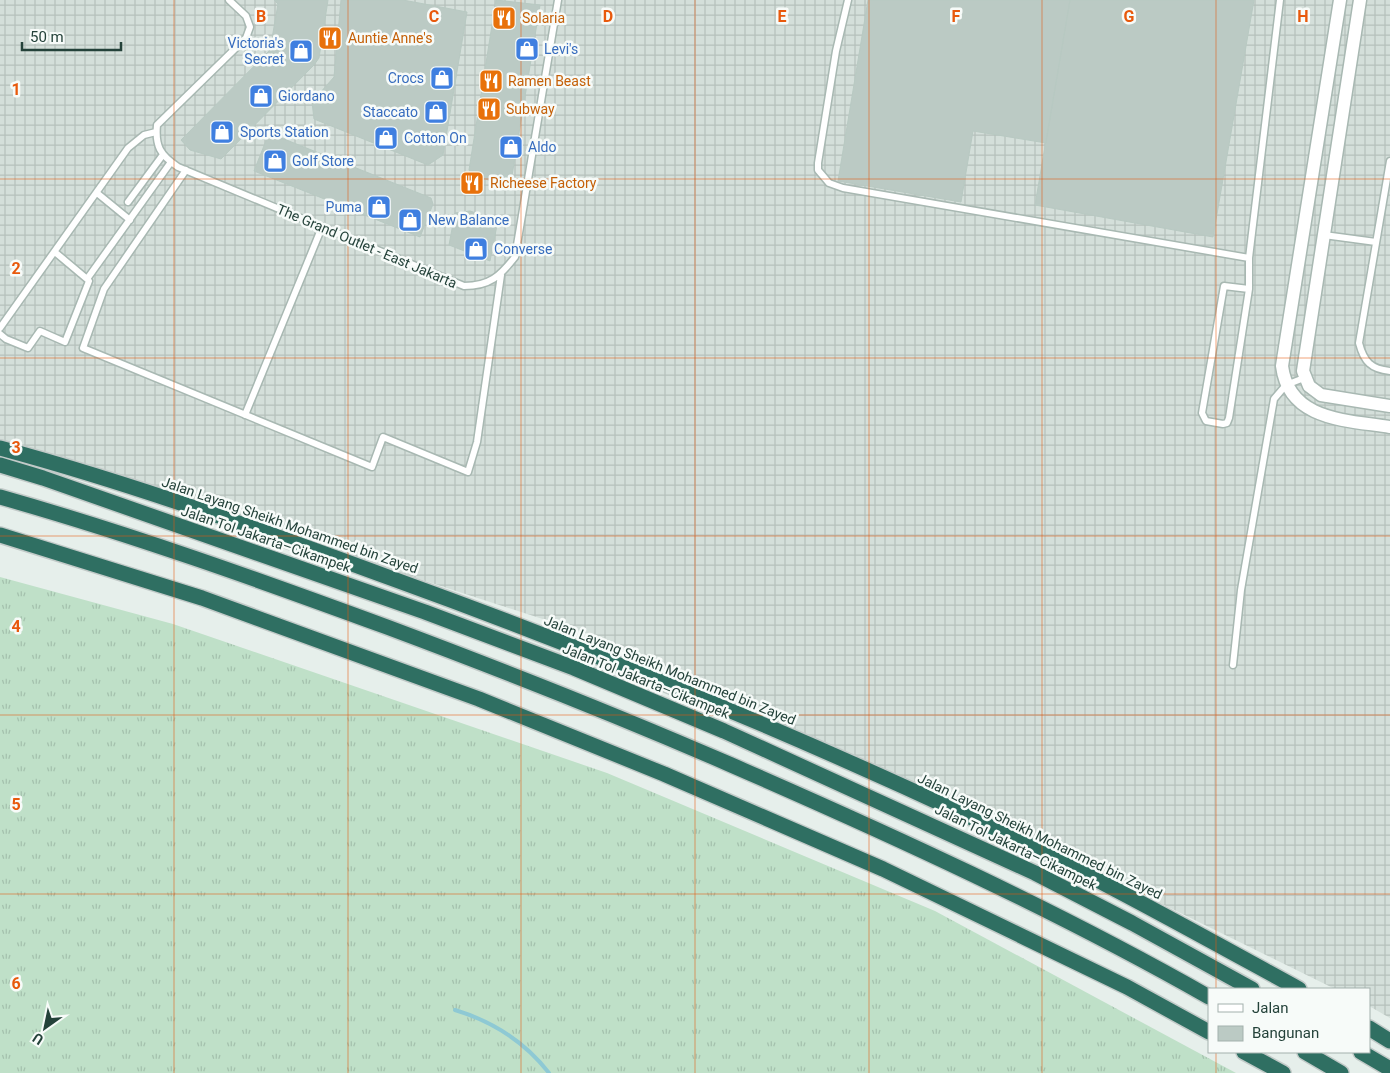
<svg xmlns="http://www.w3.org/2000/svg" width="1390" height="1073" font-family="Roboto,sans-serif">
	<defs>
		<pattern id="industrial-grid" width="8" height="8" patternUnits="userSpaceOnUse" patternTransform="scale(1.25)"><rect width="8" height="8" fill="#d4dfda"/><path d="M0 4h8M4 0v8" fill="none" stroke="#b6c1bc"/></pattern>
		<pattern id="grass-tufts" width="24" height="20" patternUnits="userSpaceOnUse" patternTransform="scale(1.25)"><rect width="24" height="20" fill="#bfe0c8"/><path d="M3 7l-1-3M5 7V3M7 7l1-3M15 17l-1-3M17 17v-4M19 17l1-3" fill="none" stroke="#a4c1ad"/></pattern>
	</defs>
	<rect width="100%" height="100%" fill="#e6efeb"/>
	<path fill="url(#industrial-grid)" d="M0,0H1390V1018L1369,1006V989H1335L1046,847L592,635L330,550L0,453Z"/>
	<path fill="url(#grass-tufts)" d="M0,577L173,624L607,773L935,911L1236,1073H0Z"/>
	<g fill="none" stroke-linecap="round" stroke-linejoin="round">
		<path stroke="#8ec9d4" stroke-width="4" d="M455,1010C491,1021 525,1042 549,1073"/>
	</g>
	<path fill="#bbcac4" stroke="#b8c9c2" d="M274,0H328L319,58L314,65L221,159L190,150L181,140L270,50L278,4Z
		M341,0H403L467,12L443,155L428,165L314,119L312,102L334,77Z
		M496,0L540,5L510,188L472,174L469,170Z
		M868,0H1070L1046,143L973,131L961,202L838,181Z
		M1070,0H1254L1213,237L1035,205Z
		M269,133L431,198L433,204L420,237L254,171Z
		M470,211L498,220L490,261L449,245L455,213Z"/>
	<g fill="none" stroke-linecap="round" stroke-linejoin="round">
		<g stroke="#a8b8b2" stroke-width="9">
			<path id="service" d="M229,0L246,16L250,27L246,38L157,125C155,146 160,155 178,167L464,286C490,286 500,276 515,257L558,0
				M848,0L836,51L818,163V170L829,183L843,188L1249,258L1280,0
				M1390,161L1359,343C1364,362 1371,369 1390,371
				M186,170L104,289L83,348L372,467L383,437L468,472L477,442L501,275
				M97,193L130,220
				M128,202L162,156
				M1324,235L1376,242
				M56,253L87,279
				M1249,258V289L1229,418L1227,423L1223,424L1206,421L1202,413L1224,286L1249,289
				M0,328L128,148L144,135L156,132
				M0,334L6,339L28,348L40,331L65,342L89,281L87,279L171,162
				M245,415L322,227
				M1233,665L1241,590L1274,399L1286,385L1304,378"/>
		</g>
		<g stroke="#a8b8b2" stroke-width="15">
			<path id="minor" d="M1340,0L1282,366C1289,421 1347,420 1390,427
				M1360,0L1303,371L1309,386L1321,395L1390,406"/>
		</g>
		<g stroke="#c2cac8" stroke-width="18">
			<path id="motorway" d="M0,448C134,484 266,532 396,580C592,651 784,730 972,818C1084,870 1191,930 1299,989
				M0,465L43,478L425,612L574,668L724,731L1035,873L1132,923L1252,989
				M0,497C131,534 259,580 387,627C502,670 616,715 729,764C892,835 1054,909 1209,997
				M0,535L202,598L479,699L664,774L883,869L1127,987L1209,1032
				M1369,1028L1390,1041
				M1244,1052L1283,1073
				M1305,1052L1341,1073
				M1361,1052L1390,1069"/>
		</g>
		<use href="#service" stroke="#fff" stroke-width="6"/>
		<use href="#minor" stroke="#fff" stroke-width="12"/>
		<use href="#motorway" stroke="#2f6f62" stroke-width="15"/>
	</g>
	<path fill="none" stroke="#e8590c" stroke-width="1" stroke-opacity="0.55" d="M174,0V1073M348,0V1073M521,0V1073M695,0V1073M869,0V1073M1042,0V1073M1216,0V989M0,179H1390M0,358H1390M0,536H1390M0,715H1390M0,894H1390M1216,1052V1073"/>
	<defs>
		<g id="restaurant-square" transform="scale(1.25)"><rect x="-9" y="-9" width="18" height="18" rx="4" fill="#e8710a" stroke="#f7fbf9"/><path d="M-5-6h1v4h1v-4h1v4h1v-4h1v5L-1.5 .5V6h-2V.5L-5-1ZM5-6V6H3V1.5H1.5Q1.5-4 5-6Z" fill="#fff"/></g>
		<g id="shop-square" transform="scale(1.25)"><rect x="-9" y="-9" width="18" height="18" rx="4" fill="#3f7fe0" stroke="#f7fbf9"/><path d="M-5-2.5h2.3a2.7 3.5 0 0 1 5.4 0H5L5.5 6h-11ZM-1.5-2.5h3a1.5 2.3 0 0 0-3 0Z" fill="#fff"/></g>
	</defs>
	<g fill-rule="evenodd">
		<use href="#restaurant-square" x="504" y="18"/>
		<use href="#restaurant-square" x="330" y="38"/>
		<use href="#shop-square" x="527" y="49"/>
		<use href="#shop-square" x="301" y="51"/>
		<use href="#shop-square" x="442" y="78"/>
		<use href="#restaurant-square" x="491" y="81"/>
		<use href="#shop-square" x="261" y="96"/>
		<use href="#restaurant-square" x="489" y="109"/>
		<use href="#shop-square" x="436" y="112"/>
		<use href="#shop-square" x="222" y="132"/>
		<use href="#shop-square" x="386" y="138"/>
		<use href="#shop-square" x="511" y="147"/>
		<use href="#shop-square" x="275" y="161"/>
		<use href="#restaurant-square" x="472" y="183"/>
		<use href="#shop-square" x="379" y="207"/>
		<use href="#shop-square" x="410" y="220"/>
		<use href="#shop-square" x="476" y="249"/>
	</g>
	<g text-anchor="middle" stroke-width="5" stroke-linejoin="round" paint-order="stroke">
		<g font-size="14" fill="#c56008" stroke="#f7fbf9" text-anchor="start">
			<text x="522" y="23">Solaria</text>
			<text x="348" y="43">Auntie Anne's</text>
			<text x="508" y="86">Ramen Beast</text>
			<text x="506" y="114">Subway</text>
			<text x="490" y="188">Richeese Factory</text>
		</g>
		<g font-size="14" fill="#366cbe" stroke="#f7fbf9" text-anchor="start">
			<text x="284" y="48" text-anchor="end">Victoria's<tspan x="284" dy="16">Secret</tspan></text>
			<text x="544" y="54">Levi's</text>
			<text x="424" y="83" text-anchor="end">Crocs</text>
			<text x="278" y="101">Giordano</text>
			<text x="418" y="117" text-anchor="end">Staccato</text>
			<text x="240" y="137">Sports Station</text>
			<text x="404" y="143">Cotton On</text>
			<text x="528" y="152">Aldo</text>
			<text x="292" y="166">Golf Store</text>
			<text x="362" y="212" text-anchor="end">Puma</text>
			<text x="428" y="225">New Balance</text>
			<text x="494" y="254">Converse</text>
		</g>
		<g font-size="14" fill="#24423a" stroke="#f7fbf9">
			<text transform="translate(367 246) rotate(23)" y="5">The Grand Outlet - East Jakarta</text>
			<text transform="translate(290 525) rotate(19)" y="5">Jalan Layang Sheikh Mohammed bin Zayed</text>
			<text transform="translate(266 539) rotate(19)" y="5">Jalan Tol Jakarta–Cikampek</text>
			<text transform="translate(670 670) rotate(22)" y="5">Jalan Layang Sheikh Mohammed bin Zayed</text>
			<text transform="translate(646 681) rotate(22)" y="5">Jalan Tol Jakarta–Cikampek</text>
			<text transform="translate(1040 836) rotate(26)" y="5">Jalan Layang Sheikh Mohammed bin Zayed</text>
			<text transform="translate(1016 847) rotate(26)" y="5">Jalan Tol Jakarta–Cikampek</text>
		</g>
	</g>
	<g font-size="16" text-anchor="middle" font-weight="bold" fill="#e8590c" stroke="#f7fbf9" stroke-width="5" stroke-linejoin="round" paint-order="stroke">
		<text x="261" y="22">B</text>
		<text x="434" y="22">C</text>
		<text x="608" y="22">D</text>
		<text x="782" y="22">E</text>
		<text x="956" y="22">F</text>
		<text x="1129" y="22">G</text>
		<text x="1303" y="22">H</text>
		<text x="16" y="95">1</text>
		<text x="16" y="274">2</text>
		<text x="16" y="453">3</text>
		<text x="16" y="632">4</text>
		<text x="16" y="810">5</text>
		<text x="16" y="989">6</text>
	</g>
	<rect x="1208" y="988" width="162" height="65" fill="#f7fbf9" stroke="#a3b1ad"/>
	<rect x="1218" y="1004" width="25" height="8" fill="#ffffff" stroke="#a3b1ad"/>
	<text x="1252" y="1013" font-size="15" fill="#24423a">Jalan</text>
	<rect x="1218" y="1026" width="25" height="15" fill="#bbcac4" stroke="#a3b1ad"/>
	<text x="1252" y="1038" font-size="15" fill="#24423a">Bangunan</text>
	<g transform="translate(45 1028) rotate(213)" stroke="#f7fbf9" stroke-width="4" paint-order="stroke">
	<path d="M0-4L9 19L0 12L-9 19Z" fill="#24423a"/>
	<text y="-8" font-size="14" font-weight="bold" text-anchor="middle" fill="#24423a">U</text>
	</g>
	<path d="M22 42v8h99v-8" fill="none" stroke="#24423a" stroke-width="2.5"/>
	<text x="30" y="42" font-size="15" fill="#24423a" stroke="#f7fbf9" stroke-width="4" paint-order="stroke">50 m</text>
</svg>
